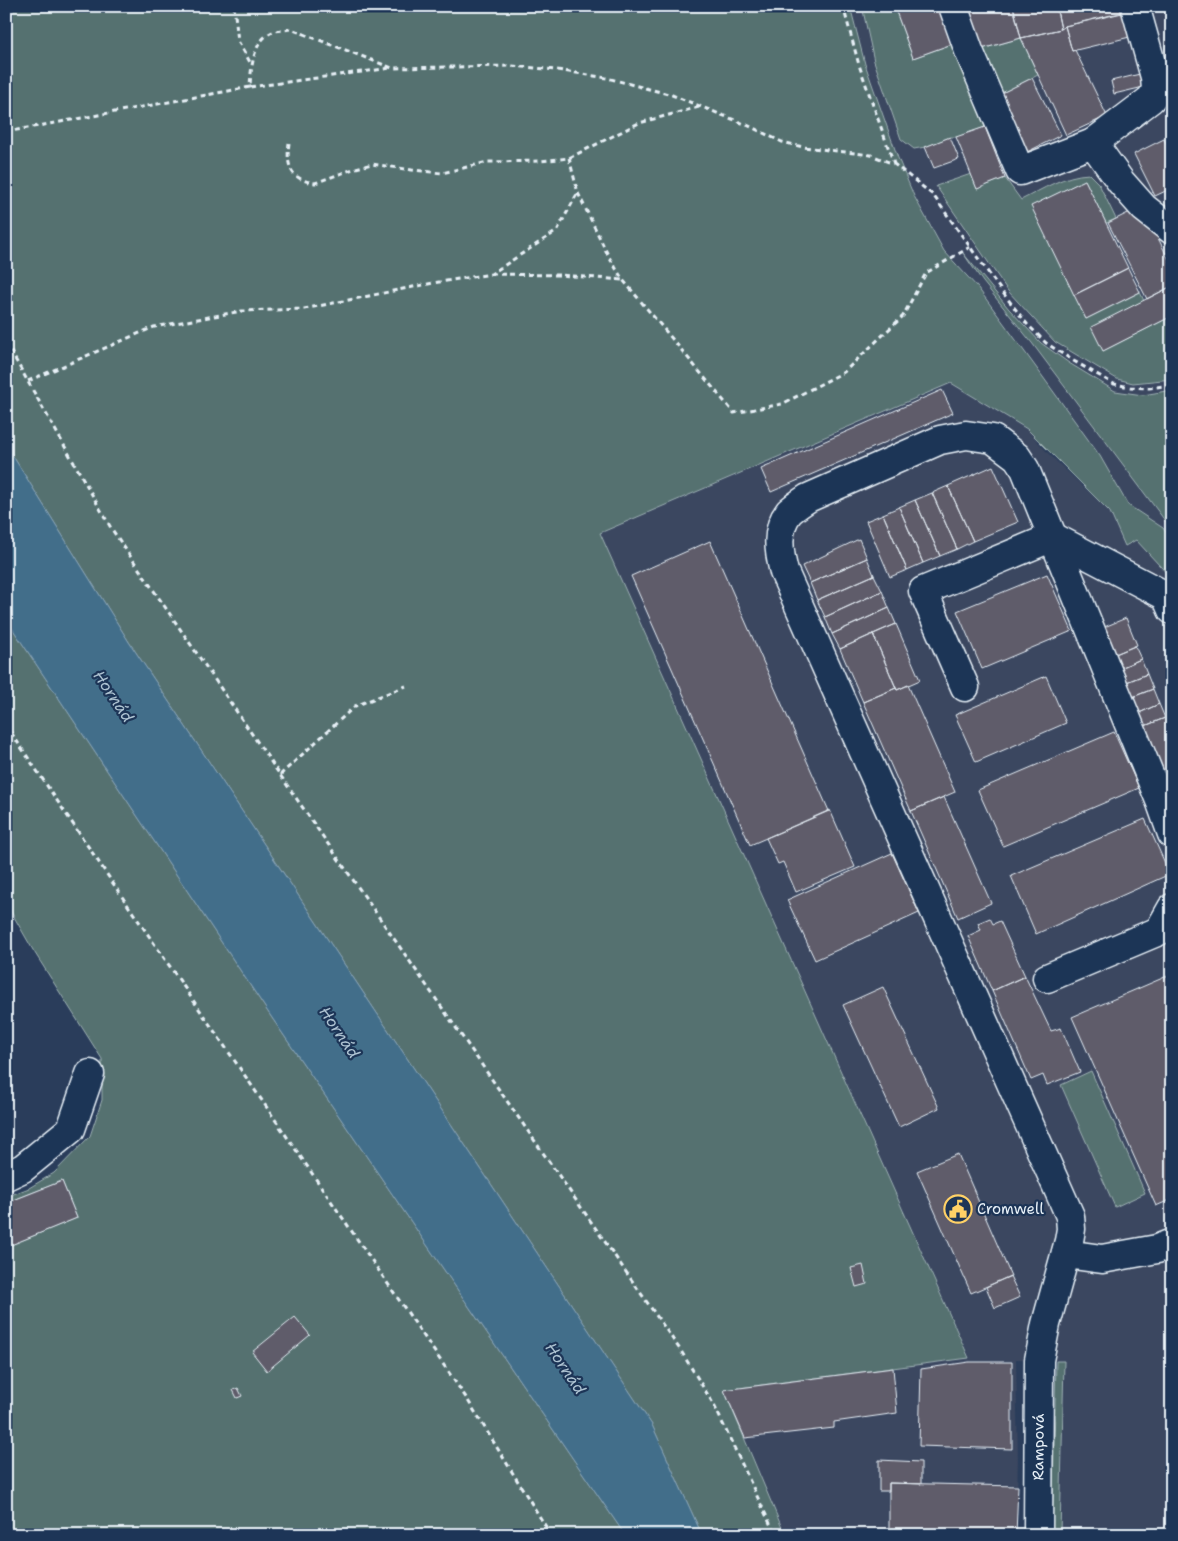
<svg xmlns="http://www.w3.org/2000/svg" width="1178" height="1541" font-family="'Shantell Sans',sans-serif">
	<rect width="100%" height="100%" fill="#2a3d5b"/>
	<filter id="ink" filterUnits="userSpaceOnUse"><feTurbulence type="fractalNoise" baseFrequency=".02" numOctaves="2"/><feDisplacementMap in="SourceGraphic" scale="10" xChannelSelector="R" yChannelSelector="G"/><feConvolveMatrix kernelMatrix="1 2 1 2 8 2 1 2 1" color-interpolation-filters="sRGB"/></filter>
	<g filter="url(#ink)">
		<path fill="#3a4660" d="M850,6H1172V1535H1060L1064,1361L1016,1359L1018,1460L1016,1535H785L724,1390L969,1357L600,533L951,383L1027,429L1048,453L1110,512L1125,545L1100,456L978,288L944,251L914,196L898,158L865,64Z"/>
		<path fill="#55716f" stroke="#9eb1b4" d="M6,6H850L865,64L898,158L914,196L944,251L978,288L1035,366L1100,456L1128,505L1163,528L1172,541V579L1136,540L1125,546L1110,512L1027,429L951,383L600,533L969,1358L724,1390L785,1535H702L652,1425L129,642L6,445Z
			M862,6H894L913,58L952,44L985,127L957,137H950L925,147L914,149L901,139L874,61Z
			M1021,38L1038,75L998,95L978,50Z
			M971,174L977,189L1005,178L1021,200C1043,189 1064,175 1089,174L1099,184L1116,219L1106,223L1085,180L1032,206L1086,319L1140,292L1144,301L1103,351L1172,316V379L1133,383L1117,379L1055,342L1008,291L936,186Z
			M963,253L1009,309L1041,343L1069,363L1115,391L1143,395L1172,390V530L1032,343L983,282Z
			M6,619L272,1018L625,1535H6V1247L77,1218L62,1181L6,1203V1197L29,1188L54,1173L90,1136L102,1100V1059L33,950L6,903Z
			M1091,1071L1145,1193L1115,1207L1061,1085Z
			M1056,1361H1064L1060,1535H1052Z"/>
		<path fill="#436e8a" stroke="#85a2b6" d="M6,445L129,642L652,1425L702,1535H625L272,1018L6,619Z"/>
		<path fill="#5f5c6b" stroke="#e8f1f8" d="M894,6H938L952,44L913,58Z
			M967,6H1013L1021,38L978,50Z
			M1013,6H1056L1061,29L1021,38Z
			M1056,6H1130L1131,11L1065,26L1061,29Z
			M1128,11L1134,36L1072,51L1065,26Z
			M1065,26L1072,51L1075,50L1107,116L1066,135L1021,38L1061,29Z
			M1144,73L1148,86L1114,94L1111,81Z
			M1032,78L1061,135L1027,152L998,95Z
			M985,127L1005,178L977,189L956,137Z
			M950,137L959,159L934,168L925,147Z
			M1164,139L1172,155V188L1155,196L1134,154Z
			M1085,180L1128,268L1074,295L1031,206Z
			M1134,210L1149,220L1172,266V286L1147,299L1108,223Z
			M1128,268L1140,292L1086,319L1074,295Z
			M1172,286V316L1103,351L1091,327Z
			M942,390L953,413L771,492L761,469Z
			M993,466L1018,522L973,541L948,486Z
			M948,486L973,541L957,549L932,493Z
			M932,493L957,549L940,556L915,500Z
			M915,500L940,556L923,563L899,507Z
			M899,507L923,563L907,570L883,514Z
			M883,514L907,570L890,577L866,521Z
			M859,539L867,558L810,583L802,566Z
			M710,541L829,811L750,845L631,576Z
			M867,558L874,575L817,600L810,583Z
			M1047,574L1072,631L982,669L957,611Z
			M874,575L882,591L825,617L817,600Z
			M882,591L889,608L832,634L825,617Z
			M889,608L896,624L840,649L832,634Z
			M1126,618L1137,645L1113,655L1102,628Z
			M896,624L920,680L897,690L873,634Z
			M873,634L896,688L863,702L840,649Z
			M1135,646L1141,659L1118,669L1113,655Z
			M1141,659L1147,674L1124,683L1118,669Z
			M1147,674L1153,689L1130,698L1124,683Z
			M1046,676L1066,723L976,762L955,715Z
			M908,685L955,792L911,811L863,702L896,688L897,690Z
			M1153,689L1159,704L1137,714L1130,698Z
			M1159,704L1165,718L1142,727L1137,714Z
			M1165,718L1172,735V801L1142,727Z
			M1114,732L1139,788L1003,846L978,790Z
			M944,797L991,903L958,918L911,811Z
			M830,810L855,867L796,892L783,862L778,864L766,838Z
			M1145,819L1170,874L1036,934L1011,876Z
			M892,853L919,913L815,960L787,900Z
			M990,918L993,924L1000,921L1025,976L992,991L968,936L981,930L978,923Z
			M1172,974V1199L1156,1206L1072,1017Z
			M1025,976L1051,1031L1061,1028L1080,1072L1047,1085L1043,1075L1031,1080L992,991Z
			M883,987L939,1108L899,1127L843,1005Z
			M958,1154L1011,1276L971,1293L917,1171Z
			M62,1181L77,1218L6,1247V1203Z
			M863,1265L867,1284L856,1287L851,1268Z
			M1010,1276L1020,1297L995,1308L986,1287Z
			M295,1317L310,1335L267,1371L252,1352Z
			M969,1362H1012V1449L919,1446L921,1369Z
			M893,1368L897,1413L834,1422V1428L745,1438L724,1390Z
			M238,1388L242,1396L237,1398L233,1390Z
			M879,1460L921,1462V1484L889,1483V1491H879Z
			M889,1483L1018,1486L1016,1535H889Z"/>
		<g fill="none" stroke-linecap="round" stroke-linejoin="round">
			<g stroke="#e8f1f8" stroke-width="31">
				<g id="minor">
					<path d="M953,6L969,51L1020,171L1093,143"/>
					<path d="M1135,6L1155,77L1156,90L1151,99L1093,143L1121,182L1144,208L1172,230"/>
					<path d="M965,687L923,591L1053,537L1166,596L1172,610"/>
					<path d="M1047,978L1159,931L1172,908"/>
					<path d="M6,1176L23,1168L71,1129L90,1074"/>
					<path d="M1066,1254L1102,1259L1157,1249L1172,1243"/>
					<path id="s1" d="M1038,1535L1039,1360L1046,1324L1069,1241L1071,1229L1070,1216L784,572C779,552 775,530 789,512C794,507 802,502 808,498L940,440L966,435L993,439L1017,457L1025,469L1161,803L1172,834"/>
				</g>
			</g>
			<path stroke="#e8f1f8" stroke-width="3" stroke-dasharray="5 4" stroke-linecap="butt" d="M234,6L238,41L251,64
				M843,6L859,65L894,164
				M250,87L391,68
				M6,132L250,87C251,68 253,38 275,31C280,30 286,30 291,29L392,68L512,66L557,70L607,78L672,95L747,125L782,142L803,147L871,155L894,164L933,195L1000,289L1027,324L1046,343L1072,360L1114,384L1130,387L1149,388L1172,385
				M289,143C286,165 290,180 315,183L356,168L372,164L412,170L442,173L488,162L540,161L569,158L639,123L699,107
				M569,158L578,193L609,257L623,280L734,413L782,404L844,372L903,316L926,273L970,247
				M491,274L560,275L622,280
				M6,343L111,528L280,775L681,1351L714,1405L774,1532L771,1535
				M28,381L154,327L242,311L304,309L433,283L491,274L557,231L577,194
				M6,725L127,904L467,1399L551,1535
				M280,775L355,706L406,686"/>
			<use href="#minor" stroke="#1d3557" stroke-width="28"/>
		</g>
	</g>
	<defs>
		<g id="civic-ring" transform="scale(1.4375)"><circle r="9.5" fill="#1d3557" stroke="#ffd166" stroke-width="1.5"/><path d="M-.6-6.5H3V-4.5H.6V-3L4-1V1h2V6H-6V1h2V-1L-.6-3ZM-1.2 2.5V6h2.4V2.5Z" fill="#ffd166"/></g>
	</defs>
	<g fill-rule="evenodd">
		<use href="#civic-ring" x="958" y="1209"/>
	</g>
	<g text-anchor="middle" stroke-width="4.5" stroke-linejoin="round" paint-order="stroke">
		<g font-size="15" fill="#e8f1f8" stroke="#1d3557" text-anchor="start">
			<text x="977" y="1214">Cromwell</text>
		</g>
		<g font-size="15" fill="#e8f1f8" stroke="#1d3557">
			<text dy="5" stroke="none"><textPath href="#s1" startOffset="88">Rampová</textPath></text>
		</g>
		<g font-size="16" font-style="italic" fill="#aec3d2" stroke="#1d3557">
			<text transform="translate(114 696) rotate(56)" y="6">Hornád</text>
			<text transform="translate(340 1032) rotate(56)" y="6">Hornád</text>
			<text transform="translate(566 1368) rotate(56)" y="6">Hornád</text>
		</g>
	</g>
	<rect width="1178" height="1541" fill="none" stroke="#1d3557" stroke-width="25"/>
	<rect x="12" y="12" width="1153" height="1516" fill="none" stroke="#e8f1f8" stroke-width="2" filter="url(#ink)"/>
</svg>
